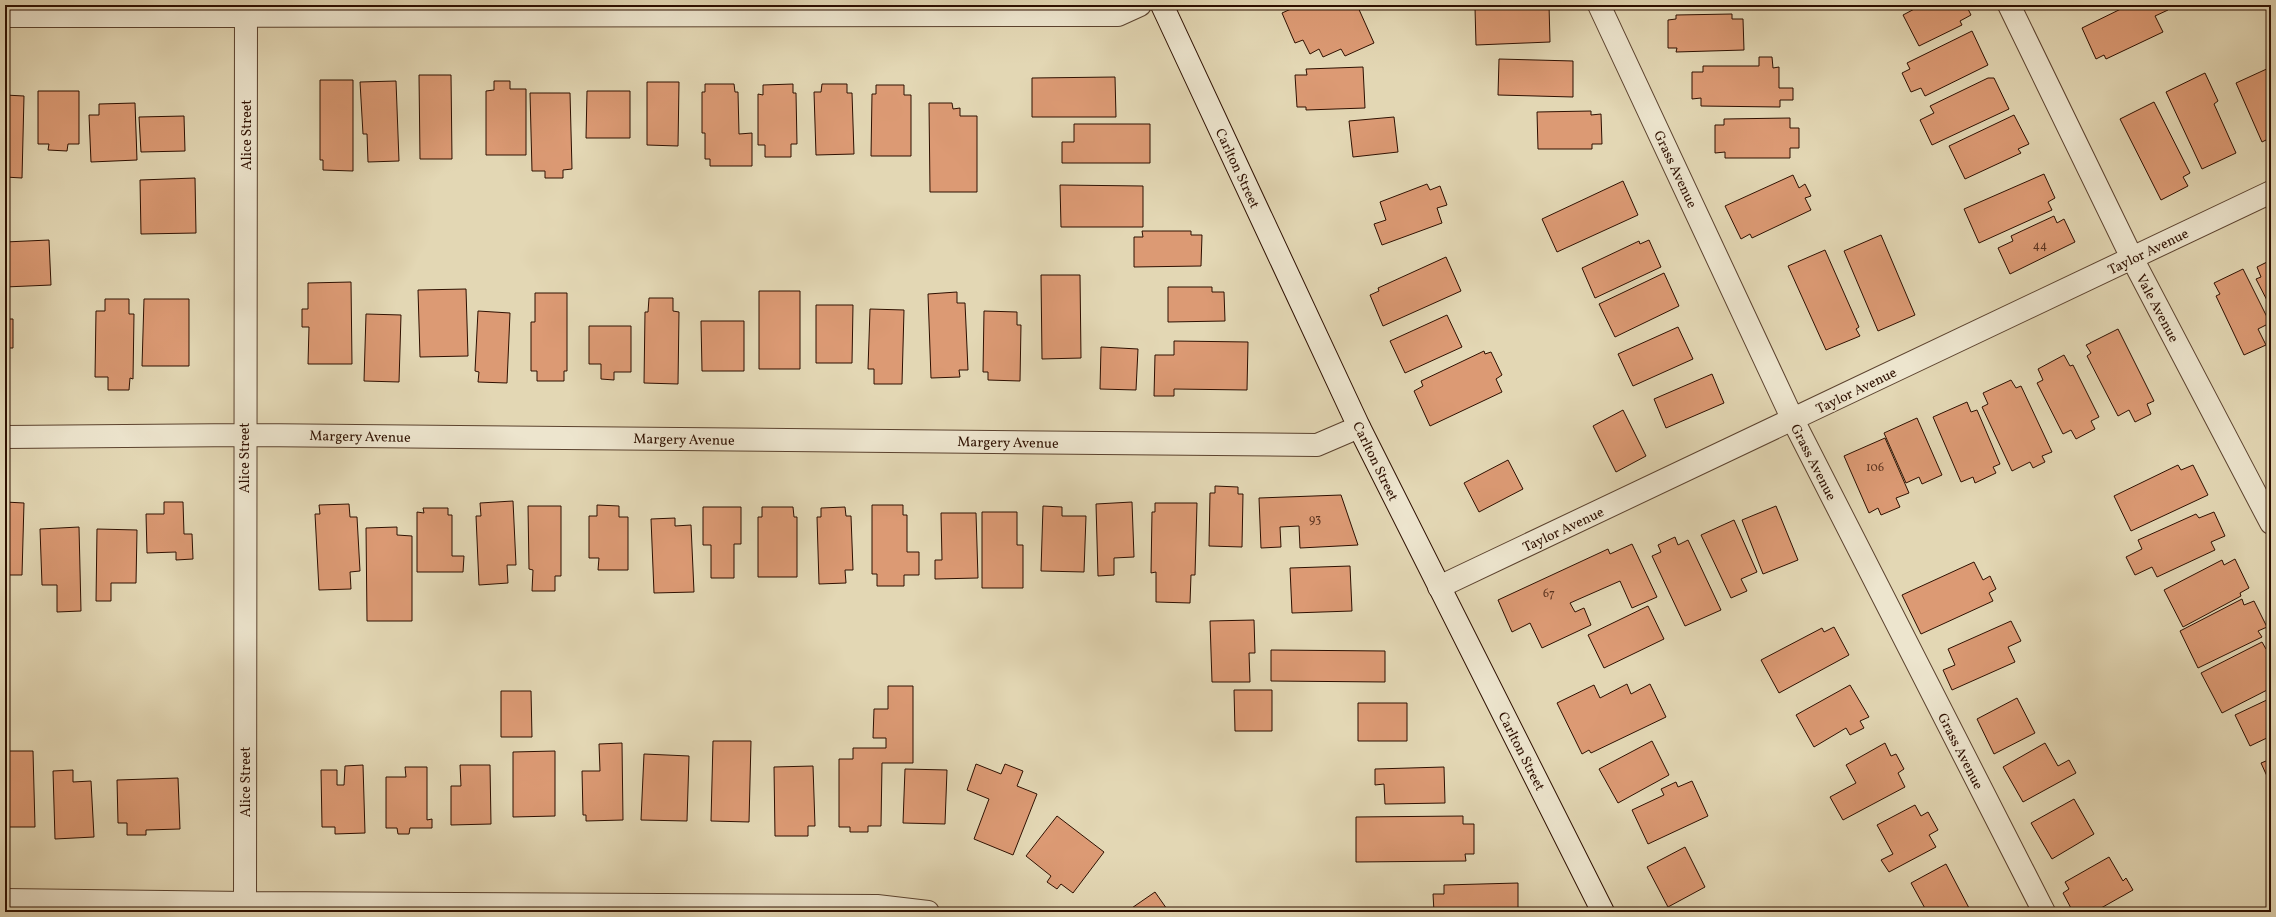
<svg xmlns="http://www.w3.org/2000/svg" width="2276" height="917" font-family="Vollkorn,serif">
	<rect width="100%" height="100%" fill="#e3d7b4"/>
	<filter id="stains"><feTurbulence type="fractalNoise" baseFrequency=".005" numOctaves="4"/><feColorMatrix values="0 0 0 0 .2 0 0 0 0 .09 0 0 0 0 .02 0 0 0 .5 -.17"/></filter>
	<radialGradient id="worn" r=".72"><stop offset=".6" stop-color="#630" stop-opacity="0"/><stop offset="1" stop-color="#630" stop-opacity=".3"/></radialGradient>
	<path fill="#dc9a74" stroke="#2e1001" d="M1300,5H1357L1374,43L1345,56L1341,49L1323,57L1319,49L1310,54L1303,40L1295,43L1282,13Z
		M1549,5L1550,42L1476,45L1475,8Z
		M1886,5H1897L1888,9Z
		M1922,5H1966L1971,15L1960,21L1962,25L1919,46L1903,15Z
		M2129,5H2165L2168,10L2155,16L2163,32L2106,59L2104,55L2096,59L2082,28Z
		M1732,14V19H1743L1744,50L1676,52L1677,48H1668V20L1676,19V15Z
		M1972,31L1988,65L1925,96L1921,88L1911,92L1902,73L1910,69L1907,63Z
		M1759,57H1772L1773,68L1779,67V88H1793V100H1780V107L1701,106V98L1692,99V72H1703V66H1759Z
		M1499,59L1573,61V97L1498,95Z
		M1363,67L1365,108L1306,110V107H1297L1295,75H1307L1306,69Z
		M2271,67V148H2270L2266,140L2262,142L2236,83Z
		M2205,73L2218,101L2214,104L2236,153L2202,169L2166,92Z
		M419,75H451L452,159H420Z
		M1115,77L1116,117H1032V78Z
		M1988,78H1994L2009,109L1932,145L1920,120L1934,113L1930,106Z
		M320,80H353V171L323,170V160H320Z
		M396,81L399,161L368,162L367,134H363L360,82Z
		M494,81H510V89H526V155H486V91L494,90Z
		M647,82H679L678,146L647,145Z
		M705,84H734L735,92H738L739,134L752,133V166H710V159H705V133H702V92H705Z
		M793,84V93H796L797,144H791V157H765V145H758V94L763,95V85Z
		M822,84H847V93H852L854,154L816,155L814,92H821Z
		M876,85H904V95H911V156H871L872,94H876Z
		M38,91H79V144H68L67,151L48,150L49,144H38Z
		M587,91H630V138H586Z
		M530,93H570L572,169L563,170V178H545V171H532Z
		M5,95L24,96L22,178L5,177Z
		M2154,102L2190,173L2183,177L2188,186L2161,200L2120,119Z
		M135,103L137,160L91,162L89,115H99V104Z
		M929,103H952L953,109L960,108V116H977V192H930Z
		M1591,111V115L1601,114L1602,144H1592V149H1538L1537,112Z
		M2014,115L2029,144L2018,149L2021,153L1965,179L1949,146Z
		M184,116L185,151L141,152L139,117Z
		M1394,117L1398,152L1353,157L1349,121Z
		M1790,118V128H1799V148H1790V158H1725V152L1715,153V125H1724V119Z
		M1074,124H1150V163H1062V142H1074Z
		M2044,174L2055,198L2048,202L2052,210L1979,243L1964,209Z
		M1793,175L1799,188L1805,184L1811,196L1805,198L1811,210L1752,238L1750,234L1741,239L1725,206Z
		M195,178L196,233L141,234L140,180Z
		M1623,181L1638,215L1557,252L1542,219Z
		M1427,184L1430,190L1440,186L1447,205L1437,208L1442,223L1382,245L1374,224L1386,220L1380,202Z
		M1060,185L1143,186V227H1061Z
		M2054,216L2057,223L2064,219L2075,242L2010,274L1998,248L2013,241L2011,236Z
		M1142,231H1191V235H1202L1201,266L1134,267V237H1143Z
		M1881,235L1915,315L1878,331L1844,251Z
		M49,240L51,285L5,287V242Z
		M1649,240L1661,267L1595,298L1582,268L1639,241L1640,244Z
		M1825,250L1859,327L1856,329L1860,336L1826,350L1788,266Z
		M1446,257L1461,291L1383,326L1370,295L1379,291L1378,288Z
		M2271,260V308L2256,279L2261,277L2257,267Z
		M2243,269L2270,323L2258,329L2266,345L2244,355L2216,296L2220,294L2214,283Z
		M1664,273L1679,306L1615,337L1599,304Z
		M1041,275H1080L1081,358L1042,359Z
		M351,282L352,364H308L309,327H302V309H308V283Z
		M1168,287H1212V292H1224L1225,321L1168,322Z
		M466,289L468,356L420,357L418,290Z
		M759,291H800V369H759Z
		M957,292V303H965L968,370H959L960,377L931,378L928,294Z
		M535,293H567V371H564V381H537V371H531V322H535Z
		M649,298H673V311L679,312L678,384L644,383L645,312H648Z
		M105,299H129V314H134L133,379L130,378L129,390H108V377H95L96,311H105Z
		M144,299H189V366H142Z
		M816,305H853L852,363H816Z
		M870,309L904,310L902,384H874V369H868Z
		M478,311L510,313L507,383L478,382L479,372L475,371Z
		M984,311L1017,312V325H1021L1020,381L988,380V372H983Z
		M366,314L401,315L399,382L364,381Z
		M1447,315L1462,347L1405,373L1390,341Z
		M5,319H13V348H5Z
		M701,321H744V371H702Z
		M589,326H631V372H614V380L601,379V364H589Z
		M1678,327L1693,359L1633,386L1618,354Z
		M2118,329L2154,401L2147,404L2151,414L2135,422L2129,410L2118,416L2087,356L2091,353L2086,345Z
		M1174,341L1248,342L1247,390L1174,389V396H1154L1155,355H1174Z
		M1101,347L1138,349L1136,390L1100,389Z
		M1484,351L1485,354L1491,352L1502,375L1496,379L1502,392L1430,426L1414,391L1423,386L1421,381Z
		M2064,355L2070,366L2073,365L2099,417L2091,421L2095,429L2076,439L2071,430L2063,434L2037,383L2043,380L2038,369Z
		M1712,374L1724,403L1666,428L1654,399Z
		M2011,380L2016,388L2021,386L2052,452L2042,456L2045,462L2033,468L2030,462L2012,471L1982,407L1988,404L1983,393Z
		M1967,402L1971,412L1977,410L2000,464L1993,467L1996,473L1975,483L1973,477L1961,482L1933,417Z
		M1623,410L1646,456L1616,472L1593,426Z
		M1917,418L1942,475L1922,484L1919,477L1906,483L1884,433Z
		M1885,438L1909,493L1896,498L1900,507L1881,515L1878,508L1869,513L1844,456Z
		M1508,460L1523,489L1479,512L1464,483Z
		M2178,465L2181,470L2193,465L2208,495L2131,531L2114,496Z
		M1215,486L1238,487V494H1243L1242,547L1209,546L1210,493H1215Z
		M1341,495L1358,545L1300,548L1299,526L1280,527L1281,547L1261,548L1259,498Z
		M513,501L516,565H507L508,583L479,585L476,516H481L480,503Z
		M5,502L24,503L22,575H5Z
		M164,502H183L184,534H192L193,559L176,560V552L147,553L146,514H164Z
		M1132,502L1134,557L1114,558V575L1098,576L1096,504Z
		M1155,503H1197L1195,575H1191L1190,603L1156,602V572L1151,573L1152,512H1155Z
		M349,504L350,517H357L360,571L350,572L351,589L319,590L315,514H320L319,505Z
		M597,505L619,506V517H628V570H598L599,558H589V516H597Z
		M872,505H903V515H907V552H919V575H904V586H877V574H872Z
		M528,506H561V576H555V591H532L533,570L529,569Z
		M1043,506L1062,507V516H1086L1084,572L1041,571Z
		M1776,506L1798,560L1763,574L1742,520Z
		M703,507H741V544H734V578H711V545H703Z
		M762,507H793L794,517H797V577H758V517H762Z
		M845,507L846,516H851L853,570H845L846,583L819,584L817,517H821V508Z
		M423,508H448V515H452V556H464L463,572H417V512L424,513Z
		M982,512H1017V545H1023V588H982Z
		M2214,512L2225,536L2211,542L2215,550L2157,577L2152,567L2135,575L2126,557L2142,549L2138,540L2196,514L2199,518Z
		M941,513H976L978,578L935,579V560H942Z
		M675,518V526L691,525L694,592L654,593L651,519Z
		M1734,520L1757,572L1741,579L1747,591L1731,598L1701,535Z
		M79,527L81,611L57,612V585H42L40,529Z
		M397,527V535L412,536V621H367L366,528Z
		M97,529L137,530L136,583H111V601H96Z
		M1675,537L1678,545L1688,540L1721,610L1685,626L1652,556L1661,552L1658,545Z
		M1632,544L1657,597L1632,608L1620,581L1570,603L1575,612L1584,608L1591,625L1542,648L1530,623L1512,632L1498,600L1608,549L1610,554Z
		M2235,559L2249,588L2240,593L2241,596L2183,627L2164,590L2222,560L2224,565Z
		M1974,562L1983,580L1990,576L1996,589L1989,593L1993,601L1921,634L1902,595Z
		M1350,566L1352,611L1292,613L1290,568Z
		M2242,599L2244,605L2254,601L2267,627L2258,631L2262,637L2198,668L2180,631Z
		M1648,606L1664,639L1604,668L1588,635Z
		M1254,620L1255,653H1249L1250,682H1212L1210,621Z
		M2011,621L2021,641L2008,647L2015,662L1952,690L1943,670L1955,665L1948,649Z
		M1834,627L1849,655L1779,693L1761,660L1822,628L1824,632Z
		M2262,642L2266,649L2271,646V688L2222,713L2201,673Z
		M1271,650L1385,651V682L1271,681Z
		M1627,684L1631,694L1650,684L1666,717L1591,753L1589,750L1582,754L1557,703L1594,685L1600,698Z
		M1850,685L1869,717L1860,721L1864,728L1850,735L1846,728L1814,747L1796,715Z
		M888,686H913V763H882L881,826H868V832H850V827H839V759H853V748H886V738H873L874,709H888Z
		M1234,690H1272V731H1235Z
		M501,691H531L532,737H501Z
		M2017,698L2035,733L1994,754L1977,719Z
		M2271,698V736L2250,746L2235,715Z
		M1358,703H1407V741H1358Z
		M713,741H751L749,822L711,821Z
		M1652,741L1669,775L1618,803L1599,769Z
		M622,743L623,820L586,821V815H583L582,771H600L599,744Z
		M1885,743L1891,756L1896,754L1904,769L1898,773L1905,787L1843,820L1830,797L1856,783L1846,765Z
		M2045,743L2058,766L2069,760L2076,773L2023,802L2003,767Z
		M5,751H33L35,827H5Z
		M555,751V816L513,817V752Z
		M644,754L689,756L687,821L641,820Z
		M2271,759V785L2261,763Z
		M976,764L1001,774L1005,764L1023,771L1017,786L1037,794L1013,855L974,839L989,799L967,790Z
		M363,765L365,833L335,834V827H322L321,770H337V785H344L345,766Z
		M460,765H490L491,824L451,825V786H461Z
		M813,766L815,826H808V836H775L774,767Z
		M405,767H427V820L432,819V828H410L409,834H398L397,828H386V777H406Z
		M1444,767L1445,803L1385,804L1384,784L1375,785V769Z
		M905,769L947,770L945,824L903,823Z
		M73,770V782L91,781L94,837L55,839L53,771Z
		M178,778L180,829L146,830V835H127V823H118L117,780Z
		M1692,781L1708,816L1648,844L1632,810L1664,795L1661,789L1676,782L1678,787Z
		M2074,799L2094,834L2052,859L2031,823Z
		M1915,805L1921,816L1928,812L1938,830L1929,835L1936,847L1889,872L1881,860L1893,854L1877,825Z
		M1057,816L1104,852L1073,893L1061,884L1057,889L1047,882L1051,876L1026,856Z
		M1463,816V824H1474V854H1465L1466,861L1356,862V817Z
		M1685,847L1705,887L1668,907L1647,867Z
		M2109,857L2123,881L2126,878L2133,890L2094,912H2073L2063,893L2069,889L2065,882Z
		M1946,864L1969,908L1962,912H1927L1911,883Z
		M1518,883V912H1434L1433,894H1444V885Z
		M1155,892L1169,912H1126Z
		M1717,908L1719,912H1709Z
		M2155,908L2157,912H2149Z"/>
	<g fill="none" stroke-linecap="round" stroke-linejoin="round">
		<g stroke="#5b422e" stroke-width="24">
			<path id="minor" d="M1599,5L1793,420L2044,912
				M2009,5L2132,258L2271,523
				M5,16L1118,15L1140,5
				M5,437L244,435L1317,445L1359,427
				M1439,587L2271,192
				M5,900L245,903L877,906L928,912
				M245,912L246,5"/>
		</g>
		<g stroke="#2e1001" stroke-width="24">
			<path id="secondary" d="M1162,5L1359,427L1603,912"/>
		</g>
		<use href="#minor" stroke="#ede5ce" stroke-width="22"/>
		<use href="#secondary" stroke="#ede5ce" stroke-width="22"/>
	</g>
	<g text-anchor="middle" stroke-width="3" stroke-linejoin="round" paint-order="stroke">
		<g font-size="12" fill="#5a321e">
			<text x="2040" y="249">44</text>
			<text x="1875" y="471">106</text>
			<text x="1315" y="523">93</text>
			<text x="1549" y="597">67</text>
		</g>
		<g font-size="14" fill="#2e1001" stroke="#ede5ce">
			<text transform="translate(246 135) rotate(-90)" y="5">Alice Street</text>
			<text transform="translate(1238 168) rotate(65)" y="5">Carlton Street</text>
			<text transform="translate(1676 169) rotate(65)" y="5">Grass Avenue</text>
			<text transform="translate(2148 251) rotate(-26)" y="5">Taylor Avenue</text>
			<text transform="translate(2158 308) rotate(62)" y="5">Vale Avenue</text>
			<text transform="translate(1856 390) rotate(-26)" y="5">Taylor Avenue</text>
			<text transform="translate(360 436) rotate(1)" y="5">Margery Avenue</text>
			<text transform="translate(684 439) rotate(1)" y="5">Margery Avenue</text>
			<text transform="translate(1008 442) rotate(1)" y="5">Margery Avenue</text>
			<text transform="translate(244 458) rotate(-90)" y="5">Alice Street</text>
			<text transform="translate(1376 461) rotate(64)" y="5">Carlton Street</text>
			<text transform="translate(1814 462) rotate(63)" y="5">Grass Avenue</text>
			<text transform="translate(1563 529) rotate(-25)" y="5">Taylor Avenue</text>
			<text transform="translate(1522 751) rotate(63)" y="5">Carlton Street</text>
			<text transform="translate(1961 751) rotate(63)" y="5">Grass Avenue</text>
			<text transform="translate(245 782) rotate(-90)" y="5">Alice Street</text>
		</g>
	</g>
	<rect width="2276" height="917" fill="none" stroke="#e3d7b4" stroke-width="20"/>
	<rect x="6" y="6" width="2264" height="905" fill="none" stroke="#2e1001" stroke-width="2"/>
	<rect x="10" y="10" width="2256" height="897" fill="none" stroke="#2e1001"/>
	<rect width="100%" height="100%" filter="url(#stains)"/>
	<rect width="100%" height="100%" fill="url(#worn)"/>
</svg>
